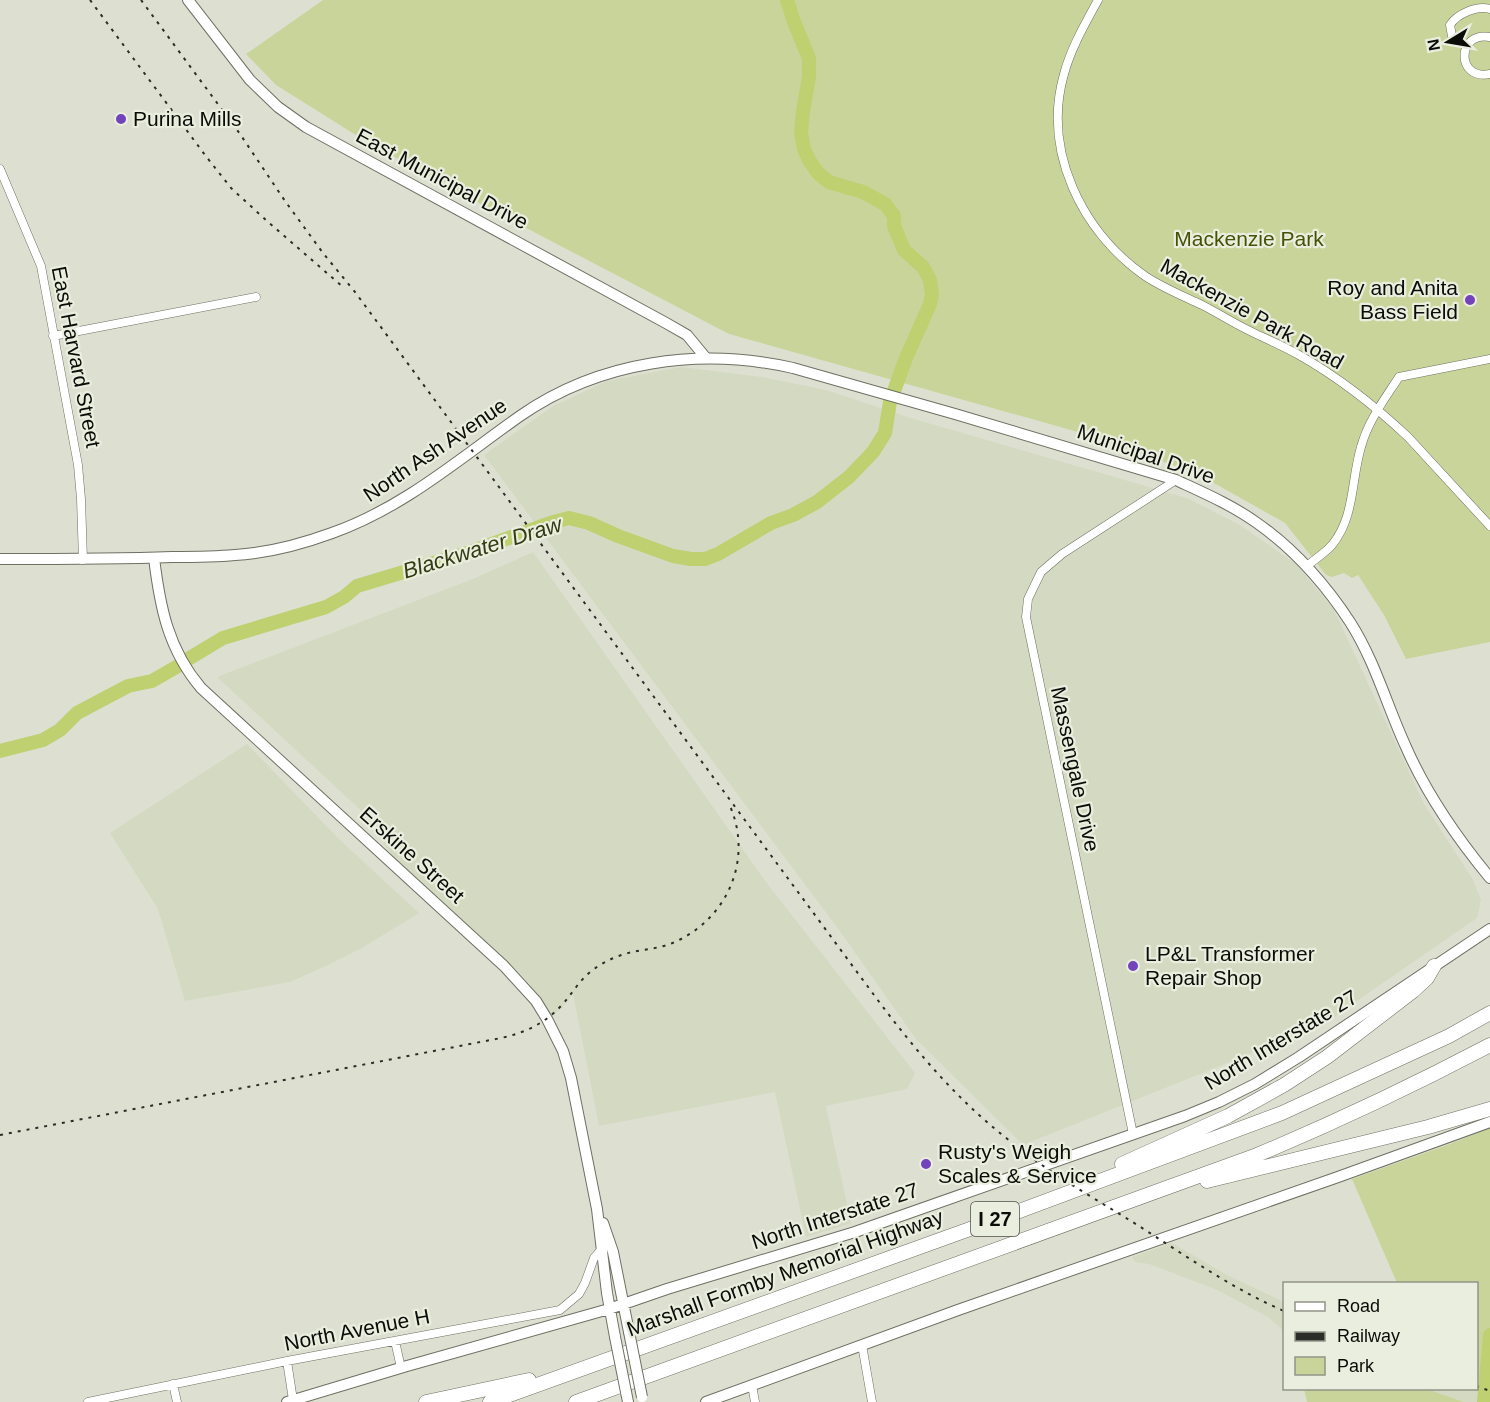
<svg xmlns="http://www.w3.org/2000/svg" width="1490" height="1402" font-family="Helvetica,sans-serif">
	<rect width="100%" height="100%" fill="#dde0d1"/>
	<path fill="#d4d9c2" d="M681,367L762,377L826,390L911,418L1187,498L1240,525L1296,564L1334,610L1424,804L1472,878L1481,900L1477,918L1322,1025L1023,1145L916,1039L839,930L484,455L553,406L607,381Z
		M533,552L766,882L915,1073L907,1089L826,1106L851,1223L806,1237L775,1092L599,1126L573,994L563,1007L552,1017L529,983L502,956L393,858L366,815L217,677L473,579Z
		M247,744L339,839L419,913L362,948L326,966L290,982L185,1001L158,909L110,833Z
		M1172,1243L1227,1275L1284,1302V1331L1268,1317L1215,1289L1149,1264L1135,1262L1132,1257Z
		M1477,1376L1490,1381V1402H1464L1427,1389L1476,1388Z"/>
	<path fill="#c9d49a" d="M323,0H1490V642L1406,659L1384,615L1358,575L1352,578L1344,573L1332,577L1326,575L1285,523L1198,474L1085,434L729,334L490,209L367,142L276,85L246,54Z
		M1490,1128V1381L1477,1376L1476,1284L1397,1283L1352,1179L1450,1144Z
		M1304,1389H1427L1464,1402H1307Z"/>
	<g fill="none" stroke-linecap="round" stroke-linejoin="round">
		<path stroke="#bed070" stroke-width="14" d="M188,659L223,638L326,607L344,597L357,586L467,553L553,522L569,518L589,523L618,536L673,556L691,559H705L718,554L771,523L793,515L817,502L849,477L873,452L885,433L890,402L906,358L930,304L932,294L930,280L923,267L904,250L894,226V216L885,204L863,192L829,182L818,173L809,160L804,149L801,133L803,111L809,77V58L794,22L787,0
			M0,751L43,740L60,730L77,713L128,686L152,681L178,666
			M1484,1402L1490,1335"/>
		<g stroke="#6d7062" stroke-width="9">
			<path id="street" d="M1098,0C1085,24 1071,48 1064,74C1042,151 1082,232 1145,276C1163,288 1183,296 1202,305C1218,313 1233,323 1250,331C1266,339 1283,346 1299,355C1338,377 1375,406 1408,437L1490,526
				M1490,37C1456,31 1456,81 1490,74
				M1467,46L1452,36L1450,25C1457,14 1477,5 1490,9
				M0,169L41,266L78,465L81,499L83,560
				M53,336L256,297
				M1307,566C1315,559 1325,553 1332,545C1355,517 1351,480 1361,447C1368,421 1384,400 1399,377L1490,359
				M1133,1134L1026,617L1028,599L1041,572L1062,554L1176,480
				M395,1341L401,1368
				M862,1345L872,1402
				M287,1361L293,1400
				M173,1384L177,1402
				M752,1385L755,1402
				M88,1402L287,1361L560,1310L579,1294L585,1283L594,1258L601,1250"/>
		</g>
		<g stroke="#6d7062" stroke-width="12">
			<path id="secondary" d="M188,0L250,80L278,107L306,127L666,323L687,335L706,358
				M154,558C160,607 168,649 201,688L504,966L536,1001L547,1019L563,1051L571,1078L597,1209L607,1293L615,1337
				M0,559C57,559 115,559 172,557C193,557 214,557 235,555C268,553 302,544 332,533C403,508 459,459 520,416C599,361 700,347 793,368L955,414L1176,480C1204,493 1232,505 1257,523C1294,549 1325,584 1350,622C1375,661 1387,706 1406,747C1427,795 1457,838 1490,878
				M603,1223L613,1252L629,1332
				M626,1392L628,1402
				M287,1402L407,1366L609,1309L667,1289L855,1232L1185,1116L1219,1102L1255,1084L1299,1057L1490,929
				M706,1402L958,1310L1338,1177L1490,1122"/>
		</g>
		<g stroke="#6d7062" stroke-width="15">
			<path id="highway" d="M1122,1164L1228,1116L1284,1085L1327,1057L1413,991L1427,978L1434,966
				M1207,1181L1428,1127L1490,1109
				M426,1402L529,1380
				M490,1402L1006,1216L1282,1113L1449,1036L1490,1013
				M576,1402L1257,1155C1336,1122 1414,1085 1490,1045"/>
		</g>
		<use href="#street" stroke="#fff" stroke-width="8"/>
		<use href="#secondary" stroke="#fff" stroke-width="10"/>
		<use href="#highway" stroke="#fff" stroke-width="14"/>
		<path stroke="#2c2d28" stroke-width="2" stroke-dasharray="3 6" stroke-linecap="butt" d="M90,0L205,155L231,188L267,221L343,287
			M141,0L240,134L285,201L323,253L355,292L874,995C914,1049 957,1100 1010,1141C1050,1174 1096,1199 1139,1226C1186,1256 1233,1289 1284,1311
			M0,1135L501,1038C524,1033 544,1024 561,1006C573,993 579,980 594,969C605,961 619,955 632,952C647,949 663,948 677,941C728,917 753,859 730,806
			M1476,1386L1490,1391"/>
		<g stroke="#6d7062" stroke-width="12" stroke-linecap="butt">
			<path id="secondary-bridge" d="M629,1332L642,1397
				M615,1337L626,1392"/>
		</g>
		<use href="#secondary-bridge" stroke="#fff" stroke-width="10"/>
	</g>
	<g fill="#7243bb" stroke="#eaeede" stroke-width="2">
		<circle cx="121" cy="119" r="6"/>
		<circle cx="1470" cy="300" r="6"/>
		<circle cx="1133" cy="966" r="6"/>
		<circle cx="926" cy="1164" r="6"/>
	</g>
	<g text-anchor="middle" stroke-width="4.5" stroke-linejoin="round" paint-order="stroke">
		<rect fill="#eaeede" stroke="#4e5048" stroke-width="1.5" x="971" y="1202" width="48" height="34" rx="4.5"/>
		<g font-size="20" font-weight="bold" fill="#0b0c08">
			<text x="995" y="1226">I 27</text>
		</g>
		<g font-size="21" fill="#0b0c08" stroke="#eaeede" text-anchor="start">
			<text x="133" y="126">Purina Mills</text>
			<text x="1458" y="295" text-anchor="end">Roy and Anita<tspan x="1458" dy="24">Bass Field</tspan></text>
			<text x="1145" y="961">LP&amp;L Transformer<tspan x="1145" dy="24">Repair Shop</tspan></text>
			<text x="938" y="1159">Rusty's Weigh<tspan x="938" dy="24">Scales &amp; Service</tspan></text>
		</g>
		<g font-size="21" fill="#0b0c08" stroke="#eaeede">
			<text transform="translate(442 179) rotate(28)" y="7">East Municipal Drive</text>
			<text transform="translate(1252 314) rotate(29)" y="7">Mackenzie Park Road</text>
			<text transform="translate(76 357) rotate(79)" y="7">East Harvard Street</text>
			<text transform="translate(435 450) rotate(-34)" y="7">North Ash Avenue</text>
			<text transform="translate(1146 454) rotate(19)" y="7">Municipal Drive</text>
			<text transform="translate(1075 769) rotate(78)" y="7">Massengale Drive</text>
			<text transform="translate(412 855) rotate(42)" y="7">Erskine Street</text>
			<text transform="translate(1281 1040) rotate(-31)" y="7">North Interstate 27</text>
			<text transform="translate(835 1216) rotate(-18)" y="7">North Interstate 27</text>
			<text transform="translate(785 1273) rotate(-20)" y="7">Marshall Formby Memorial Highway</text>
			<text transform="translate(357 1330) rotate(-11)" y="7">North Avenue H</text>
		</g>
		<g font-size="21" fill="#475106" stroke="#eaeede">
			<text x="1249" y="246">Mackenzie Park</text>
		</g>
		<g font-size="22" font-style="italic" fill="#343a12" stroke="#eaeede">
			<text transform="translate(482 547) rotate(-17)" y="8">Blackwater Draw</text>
		</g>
	</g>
	<rect x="1283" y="1282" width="195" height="108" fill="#eaeede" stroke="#919488" stroke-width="1.5"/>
	<rect x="1295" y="1302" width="30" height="9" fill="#ffffff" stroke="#919488" stroke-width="1.5"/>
	<text x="1337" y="1312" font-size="18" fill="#0b0c08">Road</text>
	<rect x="1295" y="1332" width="30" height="9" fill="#2c2d28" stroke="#919488" stroke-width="1.5"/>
	<text x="1337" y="1342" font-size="18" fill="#0b0c08">Railway</text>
	<rect x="1295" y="1357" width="30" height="18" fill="#c9d49a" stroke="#919488" stroke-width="1.5"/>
	<text x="1337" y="1372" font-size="18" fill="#0b0c08">Park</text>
	<g transform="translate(1448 42) rotate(259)" stroke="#eaeede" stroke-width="4.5" paint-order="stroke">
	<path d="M0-4.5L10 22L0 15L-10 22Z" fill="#0b0c08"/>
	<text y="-9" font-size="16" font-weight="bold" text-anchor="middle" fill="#0b0c08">N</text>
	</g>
</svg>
